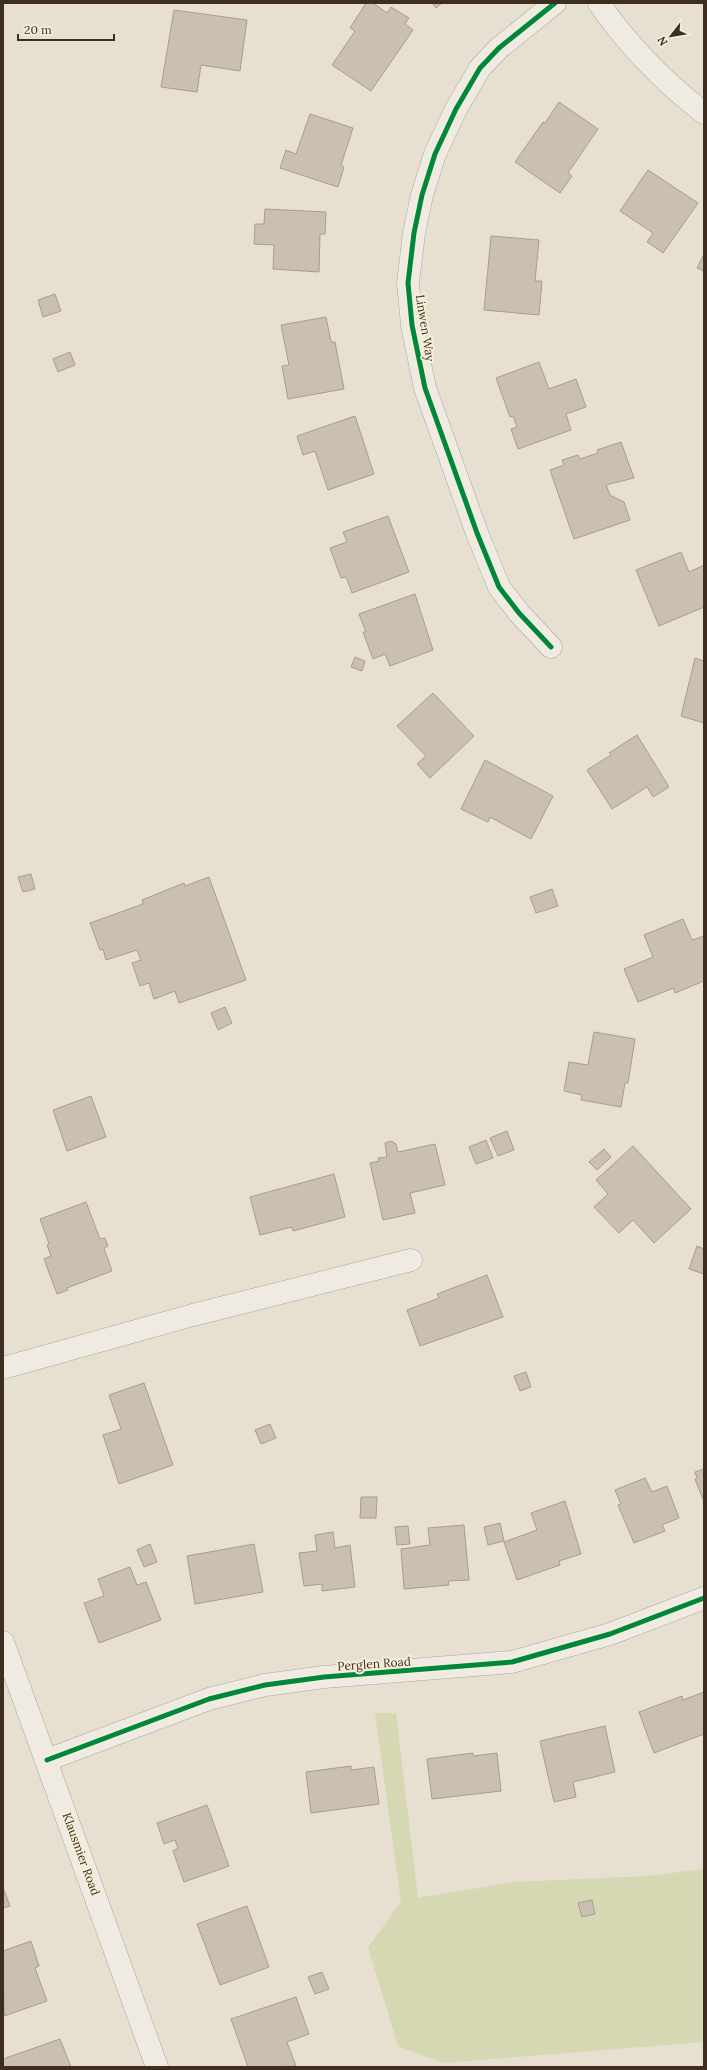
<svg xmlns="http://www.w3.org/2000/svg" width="707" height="2070" font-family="Lora,serif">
	<rect width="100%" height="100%" fill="#e7e0d1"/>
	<path fill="#d6d7b3" d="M375,1713H396L418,1898L514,1882L647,1876L704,1869V2042L443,2063L398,2046L368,1947L401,1902Z"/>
	<path fill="#cbbfb2" stroke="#a89c90" d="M366,3H373L387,13L391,7L409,18L405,24L413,30L371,91L332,65L355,31L350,28Z
		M432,3H442L436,8Z
		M174,10L247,20L240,71L201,65L197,92L161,87Z
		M559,102L598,129L568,173L572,176L560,193L515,162L543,122L545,123Z
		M310,114L353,128L341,165L344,167L338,187L280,168L286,150L296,154Z
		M648,170L698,203L663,253L647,242L653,233L620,211Z
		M265,209L326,212L325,234H320L319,272L273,269L274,245L254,244L255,224H264Z
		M491,236L539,240L535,281H542L539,315L484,310Z
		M704,254V271L697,268Z
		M55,294L61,311L43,317L38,300Z
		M326,317L331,342H335L344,389L288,399L282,366L289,365L281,325Z
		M70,352L75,365L58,372L53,359Z
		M539,362L549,389L576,379L586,407L566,414L571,430L518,449L511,429L517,427L513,416L510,417L496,378Z
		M355,416L374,474L328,490L315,451L303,455L297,436Z
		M621,442L634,478L606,485L610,495L624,502L630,520L574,539L550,470L564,465L562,460L578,455L580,459L598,453L597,450Z
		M388,516L409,572L352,593L346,577L341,578L330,548L347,542L343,532Z
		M681,552L689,572L702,566L704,567V607L659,626L636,570Z
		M415,594L433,650L390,666L385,654L373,659L363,632H366L359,614Z
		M355,657L365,661L362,671L351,667Z
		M695,658L704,661V723L681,716Z
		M433,693L474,736L430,778L417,764L426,756L397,726Z
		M637,735L669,787L653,797L647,787L612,809L587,770L611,755L609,753Z
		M485,760L553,796L531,839L490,817L488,822L461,809Z
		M31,874L35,889L23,892L18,877Z
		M209,877L246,980L179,1003L175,991L154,999L149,983L140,986L132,963L141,960L137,950L106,960L103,949L100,950L90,923L143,904L142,900L184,883L185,886Z
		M552,889L558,906L536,913L530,897Z
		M683,919L692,940L704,936V981L675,993L674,988L638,1002L624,969L653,957L644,935Z
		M225,1007L232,1023L218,1030L211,1013Z
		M594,1032L635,1039L628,1083H625L621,1107L581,1100L582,1095L564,1091L569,1062L588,1065Z
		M91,1096L106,1137L67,1151L53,1110Z
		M507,1131L514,1150L498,1156L490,1138Z
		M486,1140L493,1158L476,1164L469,1147Z
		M391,1141L396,1144L398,1152L435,1144L445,1185L410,1193L415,1213L383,1220L370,1163L379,1161L378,1158L387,1157L385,1143Z
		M633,1146L691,1209L654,1243L633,1220L619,1233L594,1207L608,1194L596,1180Z
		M604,1149L611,1157L597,1170L589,1162Z
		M334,1174L345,1217L293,1231L292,1227L260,1235L250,1197Z
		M86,1202L100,1239L105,1238L108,1246L104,1248L112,1271L67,1288L68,1290L57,1294L44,1259L51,1256L47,1245L49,1244L40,1219Z
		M697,1246L704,1249V1274L689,1269Z
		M487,1275L503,1317L420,1346L407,1310L439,1298L437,1294Z
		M526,1372L531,1387L520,1391L514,1376Z
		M144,1383L173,1465L119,1484L103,1435L121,1429L109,1395Z
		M270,1424L276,1438L261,1444L255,1430Z
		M704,1469V1502L695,1479L697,1478L695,1472Z
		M645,1478L652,1492L667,1486L679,1518L662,1525L665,1531L634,1543L618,1505L621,1504L615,1490Z
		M361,1497H377L376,1518H360Z
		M565,1501L581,1554L559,1561L560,1565L517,1580L504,1542L537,1530L531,1513Z
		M500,1523L504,1541L488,1545L484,1527Z
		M464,1525L469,1580L448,1581L449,1585L404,1589L401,1549L430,1545L428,1528Z
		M408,1526L410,1544L397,1545L395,1527Z
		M333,1532L335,1548L350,1545L355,1587L322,1591V1584L304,1586L299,1553L317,1551L315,1535Z
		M150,1544L157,1562L144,1567L137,1550Z
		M254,1544L263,1592L195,1604L187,1556Z
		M130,1567L137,1585L146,1582L161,1620L99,1643L84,1603L104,1596L98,1579Z
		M704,1692V1734L654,1753L639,1712L682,1696L683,1700Z
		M605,1726L615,1772L573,1782L576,1797L554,1802L540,1741Z
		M473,1753V1756L497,1753L501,1791L432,1799L427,1759Z
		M351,1766V1770L374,1767L379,1804L311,1813L306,1772Z
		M207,1805L229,1866L184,1882L173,1851L178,1848L175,1840L164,1844L157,1823Z
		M3,1887L10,1906L3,1908Z
		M592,1900L595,1914L582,1917L578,1903Z
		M247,1906L269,1967L220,1985L197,1924Z
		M31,1941L39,1966L35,1968L47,2001L4,2016L3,1951Z
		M322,1972L329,1989L315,1994L308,1977Z
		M296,1997L309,2034L287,2042L296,2066L248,2067L231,2019Z
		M60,2039L71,2067H3V2059Z"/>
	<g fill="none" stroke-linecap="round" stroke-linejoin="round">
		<g stroke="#ada599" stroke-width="23">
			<path id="minor" d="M599,3C628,46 663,81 704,113
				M551,647L519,613L499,587L477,533L425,388L412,325L408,283L414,233L422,195L435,154L456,109L480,68L499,48L555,3
				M3,1368L193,1315L411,1260
				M3,1642L157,2067
				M47,1760L209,1699L265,1685L324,1677L512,1662L610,1634L704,1598"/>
		</g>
		<use href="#minor" stroke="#efebe3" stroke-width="22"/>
		<g stroke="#f7eed8" stroke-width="8">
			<path id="cycleway" d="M551,647L519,613L499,587L477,533L425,388L412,325L408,283L414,233L422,195L435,154L456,109L480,68L499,48L555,3
				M47,1760L209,1699L265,1685L324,1677L512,1662L610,1634L704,1598"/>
		</g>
		<use href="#cycleway" stroke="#00873e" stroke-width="5"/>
	</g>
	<g text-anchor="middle" stroke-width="4" stroke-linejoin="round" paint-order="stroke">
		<g font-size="12" fill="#3d2e20" stroke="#f7eed8">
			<text transform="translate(425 328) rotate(81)" y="4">Linwen Way</text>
			<text transform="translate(374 1664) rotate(-4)" y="4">Perglen Road</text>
			<text transform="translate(81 1854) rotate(70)" y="4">Klausmier Road</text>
		</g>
	</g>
	<rect width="707" height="2070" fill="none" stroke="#3d2e20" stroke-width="8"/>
	<g transform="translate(671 36) rotate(239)" stroke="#f7eed8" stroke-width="3" paint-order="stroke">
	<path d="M0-3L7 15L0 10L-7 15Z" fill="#3d2e20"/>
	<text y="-6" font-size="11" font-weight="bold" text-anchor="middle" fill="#3d2e20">N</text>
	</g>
	<path d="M18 34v6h96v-6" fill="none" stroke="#3d2e20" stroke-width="2"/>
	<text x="24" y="34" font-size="12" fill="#3d2e20" stroke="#f7eed8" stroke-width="3" paint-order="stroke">20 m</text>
</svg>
